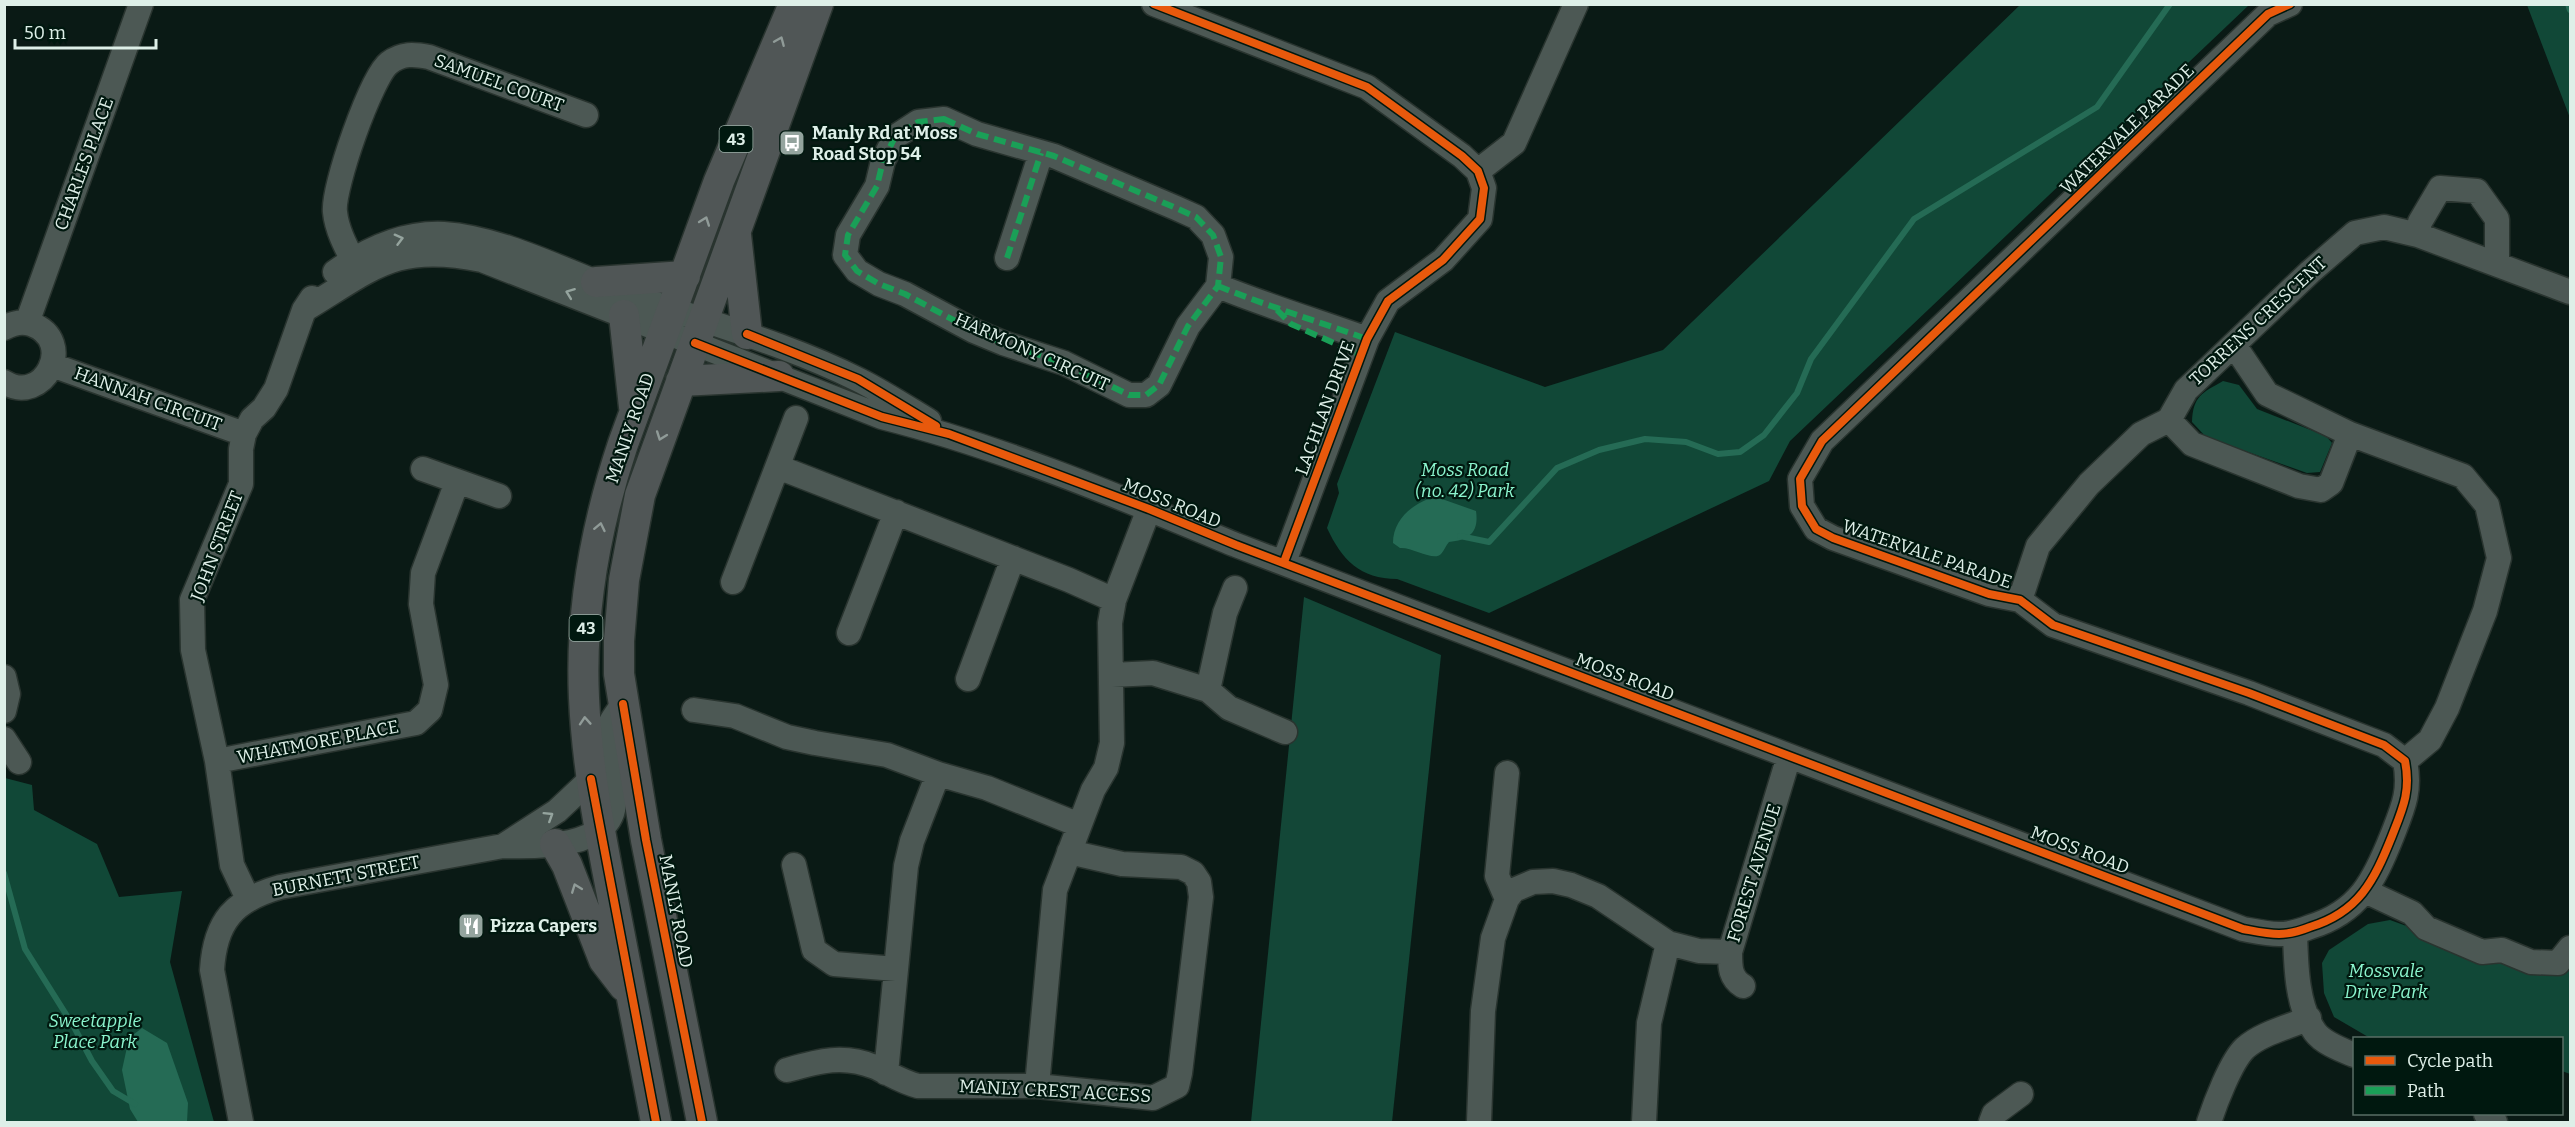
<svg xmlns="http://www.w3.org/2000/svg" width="2575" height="1127" font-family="Bitter,serif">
	<rect width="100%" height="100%" fill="#0a1a15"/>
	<path fill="#114837" d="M2020,5H2249L1790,441L1769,481L1489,613L1397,579C1360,579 1342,560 1327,528L1339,493L1337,484L1395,332L1545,387L1663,350Z
		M2527,5H2570V118Z
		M2223,381L2239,385L2257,409L2326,436L2332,443L2320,472L2307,473L2206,437L2192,422C2193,396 2202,393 2223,381Z
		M5,778L32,785L34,810L97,844L119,897L182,891L170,962L214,1122H5Z
		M2390,920L2530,971L2564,974L2570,968V1074L2562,1071V1038H2370L2334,1017L2324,993L2322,963L2329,950L2368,924Z"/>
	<path fill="#134737" d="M1304,597L1441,655L1392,1122H1251Z"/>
	<path fill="#256b55" d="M1428,499H1442L1476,511C1479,532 1470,540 1449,542C1446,545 1444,551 1441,554C1434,562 1413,547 1400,548L1393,543C1393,521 1410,506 1428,499Z
		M142,1028L167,1043L188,1103L187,1122H138L130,1109L122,1070L129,1038Z"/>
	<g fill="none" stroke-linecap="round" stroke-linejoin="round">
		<path stroke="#256b55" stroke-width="6" d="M2568,4L2570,10
			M1460,536L1489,542L1557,468L1599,450L1645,439L1686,442L1718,454L1740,452L1764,435L1797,393L1811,359L1914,219L2097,107L2170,4
			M4,873L25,949L74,1027L92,1061L113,1091L135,1104"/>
		<g stroke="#29342f" stroke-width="27">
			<path id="minor" d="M1154,4L1367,87L1462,156L1478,171L1484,188L1480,219L1443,260L1388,301L1367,339L1284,562
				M944,119L977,134L1054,156L1176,208L1196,217L1213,235L1221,257L1218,286L1188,326L1159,385L1146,395H1129L1064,363L1003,343L974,331L905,294L879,284L857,271L845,255L848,235L877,186L883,161L895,137L918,122Z
				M1478,171L1514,143L1576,4
				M2418,235L2420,222L2440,188L2477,191L2497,219V264
				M1007,258L1041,153
				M335,272C367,249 403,232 444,234C501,238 563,270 616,290C697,320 781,341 859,380C883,392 906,407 929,421
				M359,272C350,254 337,233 335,212C332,189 371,77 389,63C402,53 414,54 429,57L586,115
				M1218,286C1267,306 1317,321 1367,339
				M304,310C374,268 395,242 482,260L882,417C1004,448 1120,497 1236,545L2243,929C2254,931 2267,934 2279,934C2290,934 2300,931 2310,927C2359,912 2374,881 2392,836C2403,808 2411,791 2405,761L2384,745L2249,693L2053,625L2020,600L1989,594L1833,538L1816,529L1802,506L1800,479L1822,441L2268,14L2290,4
				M27,323L141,4
				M4,328C13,323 22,321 31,324C78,341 43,407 4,382
				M2234,345L2267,394L2350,434L2463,476L2487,505L2499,558L2485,611L2447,708L2430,740L2405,761
				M52,365L244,434
				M2169,420L2192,444L2299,486L2321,490L2331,483L2350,434
				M778,467L1069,580L1114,600
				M423,469L499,496
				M733,582L796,418
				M2020,600L2038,546L2089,484L2141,434L2169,420L2186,390L2310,272L2355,233L2384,227L2418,235L2570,292
				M849,633L896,512
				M1112,675L1153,673L1208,690L1229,708L1285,732
				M4,677L8,694L4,711
				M968,679L1013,558
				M1208,690L1225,613L1235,588
				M694,710L735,716L787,737L815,743L887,755L938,774L987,788L1079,825
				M4,739L19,762
				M217,761L416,723L430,710L436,685L421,604L423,573L457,482
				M1507,773L1497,876L1507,899
				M503,846L557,811L591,779
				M794,865L814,950L834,964L896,969
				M2365,891L2412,913L2426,928L2482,952L2502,950L2531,962L2558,963L2570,948
				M248,899L232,865L217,761L193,650L192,600L241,484V449L244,434L252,419L264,408L276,389L304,310L312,298
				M2295,932C2296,963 2296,1005 2315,1032C2323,1043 2342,1050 2354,1055
				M1743,986C1730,978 1730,967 1730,952L1789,756
				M787,1070C819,1061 843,1054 875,1067C890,1074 902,1082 918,1086H1037L1153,1098L1177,1086L1180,1073L1201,897L1199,882L1193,873L1181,867L1122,864L1069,852
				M886,1073L906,866L912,841L938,774
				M1037,1086L1055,890L1093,790L1106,768L1112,743L1110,623L1114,600L1149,509
				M2486,1114L2495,1122
				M241,1122L212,970C215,921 234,900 280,887L503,846C535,847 614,849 614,801C613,780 603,753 607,732C608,724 618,712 623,704
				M1479,1122L1483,1011L1493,938L1507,899L1514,890L1533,882L1553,881L1571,885L1598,896L1668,943L1699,951L1730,952
				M1644,1122L1649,1023L1668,943
				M1991,1122L1994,1114L2021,1094
				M2209,1122C2215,1104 2231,1061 2245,1048C2262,1033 2289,1027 2309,1018"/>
		</g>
		<g stroke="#29342f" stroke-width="33">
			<path id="major" d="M736,235L747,334
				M596,282L685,276
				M624,315L634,407
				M681,381L779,376
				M555,844L567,865L604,960L624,986
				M656,1122C641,1048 627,974 613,900C600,833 587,766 584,698C580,612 596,525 623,444L719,181L794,4
				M702,1122L646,840L619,674V641L624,580L640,495L818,4"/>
		</g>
		<use href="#minor" stroke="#4c5854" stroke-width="24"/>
		<use href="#major" stroke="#505656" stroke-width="30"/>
		<path stroke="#1a9f57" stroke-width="6" stroke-dasharray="12 6" stroke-linecap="butt" d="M944,119L977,134L1054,156L1176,208L1196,217L1213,235L1221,257L1218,286L1188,326L1159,385L1146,395H1129L1064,363L1003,343L974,331L905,294L879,284L857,271L845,255L848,235L877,186L883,161L895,137L918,122Z
			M1007,258L1041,153
			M1218,286C1267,306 1317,321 1367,339
			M1277,310L1291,324L1361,355"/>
		<g stroke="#00180f" stroke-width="11">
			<path id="cycleway" d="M1154,4L1367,87L1462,156L1478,171L1484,188L1480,219L1443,260L1388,301L1367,339L1284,562
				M747,334L858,379L936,426
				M695,343L882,417L949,434L1149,509L1236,545L2243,929C2254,931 2267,934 2279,934C2290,934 2300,931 2310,927C2359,912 2374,881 2392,836C2403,808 2411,791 2405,761L2384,745L2249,693L2053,625L2020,600L1989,594L1833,538L1816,529L1802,506L1800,479L1822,441L2268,14L2290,4
				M623,704L646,840L702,1122
				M591,779L656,1122"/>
		</g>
		<use href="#cycleway" stroke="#e8590c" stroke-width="8"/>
	</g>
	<defs><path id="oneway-chevron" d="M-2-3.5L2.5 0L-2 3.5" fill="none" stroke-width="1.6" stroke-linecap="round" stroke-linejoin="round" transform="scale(1.5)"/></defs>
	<g stroke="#909b98">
		<use href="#oneway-chevron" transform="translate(780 41) rotate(-67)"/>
		<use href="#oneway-chevron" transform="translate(705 221) rotate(-70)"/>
		<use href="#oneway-chevron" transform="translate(661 436) rotate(110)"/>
		<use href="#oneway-chevron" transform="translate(600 527) rotate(-78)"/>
		<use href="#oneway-chevron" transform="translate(585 721) rotate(-94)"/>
		<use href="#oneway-chevron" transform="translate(576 888) rotate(-111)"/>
	</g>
	<g stroke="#95a49e">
		<use href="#oneway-chevron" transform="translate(399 239) rotate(-15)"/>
		<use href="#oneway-chevron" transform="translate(570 293) rotate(-159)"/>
		<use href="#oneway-chevron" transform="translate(549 816) rotate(-32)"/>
	</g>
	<defs>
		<g id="bus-square" transform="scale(1.35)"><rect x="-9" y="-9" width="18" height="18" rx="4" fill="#94a49e" stroke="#00180f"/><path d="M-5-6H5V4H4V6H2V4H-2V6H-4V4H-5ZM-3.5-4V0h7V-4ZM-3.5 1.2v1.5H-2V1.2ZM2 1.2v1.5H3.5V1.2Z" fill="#fff"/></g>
		<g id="restaurant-square" transform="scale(1.35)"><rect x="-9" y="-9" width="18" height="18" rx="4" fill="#94a49e" stroke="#00180f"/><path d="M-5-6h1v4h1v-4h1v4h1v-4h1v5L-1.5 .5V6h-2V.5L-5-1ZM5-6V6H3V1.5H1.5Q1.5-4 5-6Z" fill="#fff"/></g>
	</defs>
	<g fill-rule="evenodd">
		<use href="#bus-square" x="792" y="143"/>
		<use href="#restaurant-square" x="471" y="926"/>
	</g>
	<g text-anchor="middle" stroke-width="4.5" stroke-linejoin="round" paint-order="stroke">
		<g fill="#00180f" stroke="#9baea7" stroke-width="1.5">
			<rect x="719.5" y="126" width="33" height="26" rx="4.5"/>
			<rect x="569.5" y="615" width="33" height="26" rx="4.5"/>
		</g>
		<g font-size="16" font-weight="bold" fill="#deefe8">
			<text x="736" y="145">43</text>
			<text x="586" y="634">43</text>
		</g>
		<g font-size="18" fill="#deefe8" stroke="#00180f">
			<text transform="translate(499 83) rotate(20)" y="6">SAMUEL COURT</text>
			<text transform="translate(2127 129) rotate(-44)" y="6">WATERVALE PARADE</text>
			<text transform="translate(84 164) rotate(-70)" y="6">CHARLES PLACE</text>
			<text transform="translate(2258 321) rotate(-43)" y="6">TORRENS CRESCENT</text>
			<text transform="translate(1032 352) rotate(24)" y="6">HARMONY CIRCUIT</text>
			<text transform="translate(148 399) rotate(20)" y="6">HANNAH CIRCUIT</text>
			<text transform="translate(1325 408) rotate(-70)" y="6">LACHLAN DRIVE</text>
			<text transform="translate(630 428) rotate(-71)" y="6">MANLY ROAD</text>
			<text transform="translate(1172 503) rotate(22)" y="6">MOSS ROAD</text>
			<text transform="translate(217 546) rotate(-69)" y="6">JOHN STREET</text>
			<text transform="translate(1927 554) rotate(19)" y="6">WATERVALE PARADE</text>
			<text transform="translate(1625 677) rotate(21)" y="6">MOSS ROAD</text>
			<text transform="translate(318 742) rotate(-11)" y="6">WHATMORE PLACE</text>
			<text transform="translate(2080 850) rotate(21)" y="6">MOSS ROAD</text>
			<text transform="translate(1754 873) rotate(-73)" y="6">FOREST AVENUE</text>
			<text transform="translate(346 876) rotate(-11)" y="6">BURNETT STREET</text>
			<text transform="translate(676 911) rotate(79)" y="6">MANLY ROAD</text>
			<text transform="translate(1055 1091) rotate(3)" y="6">MANLY CREST ACCESS</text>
		</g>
		<g font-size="18" font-weight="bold" fill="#deefe8" stroke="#00180f" text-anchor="start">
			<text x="812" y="139">Manly Rd at Moss<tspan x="812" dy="21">Road Stop 54</tspan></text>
			<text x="490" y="932">Pizza Capers</text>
		</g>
		<g font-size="18" font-style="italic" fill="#8bf5ce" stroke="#00180f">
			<text x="1465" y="476">Moss Road<tspan x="1465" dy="21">(no. 42) Park</tspan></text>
			<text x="2386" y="977">Mossvale<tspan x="2386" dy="21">Drive Park</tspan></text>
			<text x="95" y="1027">Sweetapple<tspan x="95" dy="21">Place Park</tspan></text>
		</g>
	</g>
	<rect width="2575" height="1127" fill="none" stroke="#deefe8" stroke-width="12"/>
	<rect x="2353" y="1037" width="210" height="78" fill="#00180f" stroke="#596e66" stroke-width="1.5"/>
	<rect x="2365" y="1056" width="30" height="9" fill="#e8590c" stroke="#596e66" stroke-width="1.5"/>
	<text x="2407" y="1067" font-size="18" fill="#deefe8">Cycle path</text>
	<rect x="2365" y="1086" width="30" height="9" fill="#1a9f57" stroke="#596e66" stroke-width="1.5"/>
	<text x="2407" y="1097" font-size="18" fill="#deefe8">Path</text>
	<path d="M15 39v9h141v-9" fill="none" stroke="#deefe8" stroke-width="3"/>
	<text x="24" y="39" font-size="18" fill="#deefe8" stroke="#00180f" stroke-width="4.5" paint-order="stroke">50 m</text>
</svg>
